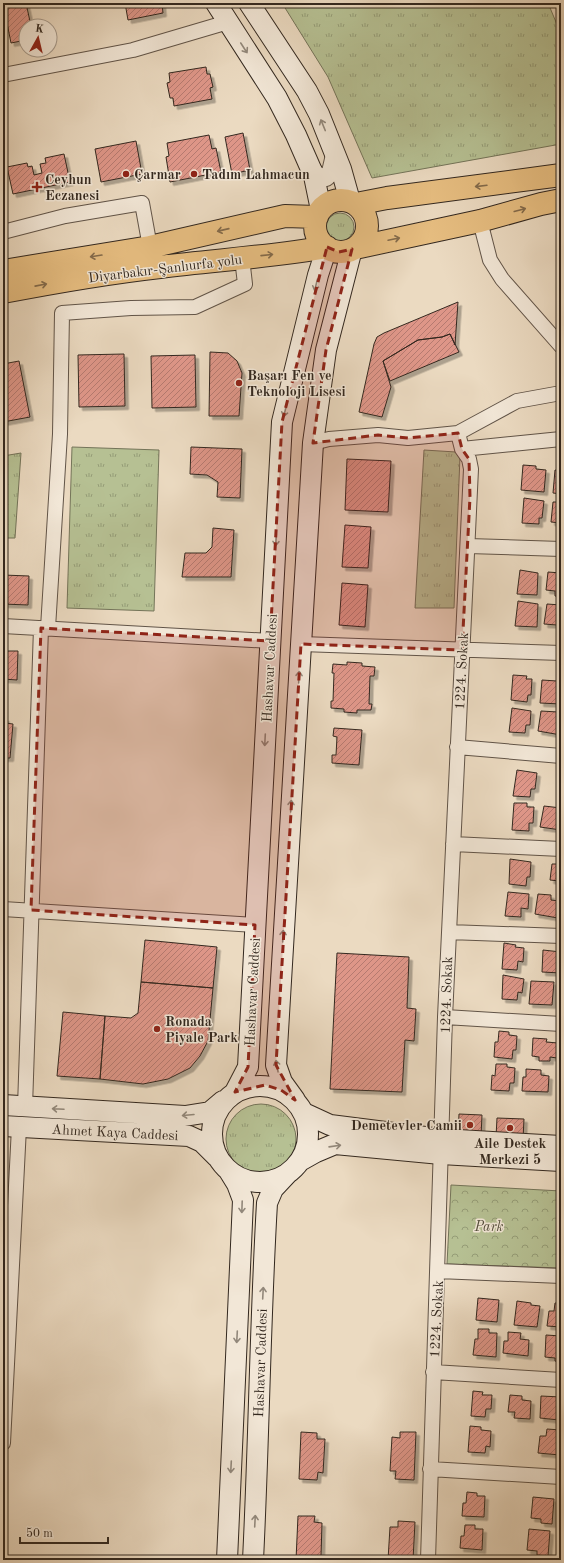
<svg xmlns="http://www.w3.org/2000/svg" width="564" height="1563" font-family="'Old Standard TT',serif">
	<defs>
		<pattern id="grass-tufts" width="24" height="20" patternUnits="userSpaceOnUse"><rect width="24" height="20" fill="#b6c093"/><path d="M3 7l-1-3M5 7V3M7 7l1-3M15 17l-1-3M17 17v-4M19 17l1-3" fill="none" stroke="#959c77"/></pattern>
		<pattern id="forest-crowns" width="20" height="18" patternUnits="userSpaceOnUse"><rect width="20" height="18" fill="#b6c093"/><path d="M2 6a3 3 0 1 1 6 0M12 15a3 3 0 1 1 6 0" fill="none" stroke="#959c77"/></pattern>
		<pattern id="building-hatch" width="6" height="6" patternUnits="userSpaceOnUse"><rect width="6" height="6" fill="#de9688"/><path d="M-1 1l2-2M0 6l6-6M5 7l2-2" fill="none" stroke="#b57a6f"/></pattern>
		<filter id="shadow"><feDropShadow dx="3.5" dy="3.5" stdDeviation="0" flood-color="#0004"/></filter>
	</defs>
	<rect width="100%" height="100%" fill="#ebdac1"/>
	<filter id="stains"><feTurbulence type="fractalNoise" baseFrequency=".005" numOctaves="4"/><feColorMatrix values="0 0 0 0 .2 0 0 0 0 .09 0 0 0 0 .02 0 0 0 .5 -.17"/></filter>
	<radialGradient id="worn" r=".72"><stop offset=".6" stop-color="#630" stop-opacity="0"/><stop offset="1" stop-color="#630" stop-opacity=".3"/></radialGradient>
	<path fill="url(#grass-tufts)" stroke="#747459" d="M282,3H548L561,34V144L372,178L328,77Z
		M326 227a14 14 0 1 1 28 0a14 14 0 1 1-28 0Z
		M72,447L159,450L154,611L67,608Z
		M424,450L456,452L460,456L454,608H415Z
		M21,453L15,538H3V456Z
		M226 1139a35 35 0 1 1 70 0a35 35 0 1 1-70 0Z"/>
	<path fill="url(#forest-crowns)" stroke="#747459" d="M451,1185L561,1191V1268L447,1264Z"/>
	<path fill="url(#building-hatch)" stroke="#33281f" filter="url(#shadow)" d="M3,3H26L31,26H26V40L11,43Z
		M125,3H162L163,13L128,20Z
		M206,67L207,74H210L213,87L210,88L212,99L174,106L173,98H170L167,83L170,82L169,73Z
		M243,133L250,170L232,174L225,137Z
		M209,135L212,149L216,148L221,172L170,182L166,157L169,156L167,143Z
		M136,141L142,174L101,182L95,149Z
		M64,154L70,182L13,194L7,167L27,163L28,167L32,166L34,175L42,173L40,164L46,163L45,158Z
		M458,302L455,345L450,334L442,337L418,340L383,361L391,387L382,417L359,412L374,344L377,337L384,333Z
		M450,334L459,352L390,381L383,361L418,340L442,337Z
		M210,352L228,353L237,361L242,373L239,416H209Z
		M124,354L125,406L79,407L78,355Z
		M195,355L196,407L152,408L151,356Z
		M19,361L30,417L3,422V364Z
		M191,447L242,449L240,498L217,497L218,482L207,475L190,474Z
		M347,459L391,461L388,512L345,510Z
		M523,465L536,466V469L546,470L544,492L521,490Z
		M555,470L561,471V494L553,493Z
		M524,498L544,501L542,518H539V524L522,523Z
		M553,502H561V523L551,522Z
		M345,525L371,527L368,568L342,567Z
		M213,528L234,530L231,577H182L185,553H206L212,547Z
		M520,570L538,573L537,595L517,594Z
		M548,572L561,573V597L555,596V591L546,590Z
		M3,575L29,576L28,605L3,604Z
		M342,583L368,585L365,627L339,625Z
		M518,601L538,604L537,627L515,626Z
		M547,604L561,605V627H557V625L544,624Z
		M3,651H18L17,680L3,679Z
		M347,662L362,663V666L375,667L374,676H370L369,704H372L371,710H357V713L344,712V709L331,708V701H333L334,673H332L333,664L347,665Z
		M513,675L527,676L526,679H532L531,695H528L527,702L511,700Z
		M542,680L557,681V684H561V704L540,703Z
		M512,708L531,711L530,725H526L525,733L509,732Z
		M541,711L558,712L557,719L561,720V735L538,731Z
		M3,718H6L5,723L13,724L10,758H3Z
		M334,728L362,730L359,765L332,763V755H336L337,737L333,736Z
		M517,770L537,773L535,789H531L530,797L513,796Z
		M558,773H561V791L557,790Z
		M514,803H527V807H534L533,823H529V831L512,830Z
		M544,806L561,808V830L540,827Z
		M510,859L531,862L530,877H527L526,886L509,884Z
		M552,864H561V884H558L559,881L550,880Z
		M508,892L529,894L528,909L521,908V917L505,916Z
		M538,894L551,895V900L559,901L558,918L535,914Z
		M145,940L217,947L213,988L141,982Z
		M504,943L516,945L515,947L524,948L523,962L518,961L517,970L502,969Z
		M543,950L561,952V973L542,972Z
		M337,953L409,957L407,1008L416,1009L414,1041L405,1040L402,1092L330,1089Z
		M503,975L524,979L522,993L518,992L517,1000L502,999Z
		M531,981L554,982L552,1005L529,1004Z
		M141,982L213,988L208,1041L200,1056L190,1068L168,1079L143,1084L100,1079L105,1016L131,1018L138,1013Z
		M63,1012L105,1016L100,1079L57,1076Z
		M499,1031L509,1032V1035L517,1036L516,1050H513L512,1059L494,1057L495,1042H498Z
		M533,1038L547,1039L546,1042L558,1043L557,1058L550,1057V1061H539V1057L532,1056Z
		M496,1064H507V1067L515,1068L514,1083H510L509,1091L491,1090L492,1075L495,1076Z
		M526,1069L541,1070V1075L549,1076L548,1092L522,1091L523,1077H526Z
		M459,1114L482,1115L481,1136L458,1135Z
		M497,1118L524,1119L523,1139L496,1137Z
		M478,1298L499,1300L497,1322L476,1320Z
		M517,1301L531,1303V1305L540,1306L537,1327L514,1325Z
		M555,1303H561V1327L547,1326L549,1311H554Z
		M478,1329H489V1333H497L496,1357L473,1355L475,1339H478Z
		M508,1332L521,1333L520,1339L529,1340L528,1356L503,1353L504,1341H508Z
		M546,1335L561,1336V1362L555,1361V1358L545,1357Z
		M473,1391L483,1392L482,1395H492L491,1409H486L485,1417L471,1416Z
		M510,1395L522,1396V1400L531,1401L530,1419L514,1418L515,1412H508Z
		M541,1396L561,1397L559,1420L540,1418Z
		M470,1426L481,1427V1430L491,1431L490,1447L486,1446L485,1453L468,1452Z
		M547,1429L561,1430L560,1455L538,1453L540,1436H546Z
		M301,1432L317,1433V1439H325L323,1473L318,1472L317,1480L299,1479Z
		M400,1432H416L414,1480L395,1479L396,1471H390L392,1437L400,1438Z
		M467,1492L477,1493V1496H485L484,1517L462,1516L463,1503H466Z
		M533,1497L554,1499L552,1524L541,1523V1519L531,1518Z
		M298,1516H315L314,1522L322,1523L321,1556H315L314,1560H296Z
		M398,1521L415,1522L413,1560H388L390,1527H398Z
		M465,1525H475V1529H483L482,1550L460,1548L461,1536H464Z
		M529,1529L550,1531L548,1556L537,1555V1551L527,1550Z"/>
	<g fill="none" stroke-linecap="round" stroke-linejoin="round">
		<g stroke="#615448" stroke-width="16">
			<path id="minor" d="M3,75L133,50L228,22
				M480,221L490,260L502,279L561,346
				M3,232L65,216L142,203L150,247
				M313,443L329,439L378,435L408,438L458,433L517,401L561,393
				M462,449L561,439
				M468,546L561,549
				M3,626L270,641
				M48,628L60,434L62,313L131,308L195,307L245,284L242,258
				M301,644L561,653
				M457,747L561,756
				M453,844L561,849
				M3,909L255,925
				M449,932L561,936
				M445,1017L561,1024
				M25,1107L41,628
				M438,1271L561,1276
				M433,1372L561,1380
				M3,1443L19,1127
				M430,1469L561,1477
				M428,1560L445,1017L471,469L469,459L462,449L458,433"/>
		</g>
		<g stroke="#615448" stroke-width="20">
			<path id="tertiary" d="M310,167L318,178L326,177L331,172L335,155"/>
		</g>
		<g stroke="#33281f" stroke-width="22">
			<path id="secondary" d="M216,3L277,98L296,135L314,176L321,210
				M249,3L307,91L319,114L341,169L350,201
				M212 1134a48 48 0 1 1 96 0a48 48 0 1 1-96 0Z
				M235,1092L248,1067L282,422L318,275L327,247
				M295,1100L282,1082L276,1065L313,443L326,350L352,249
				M3,1105L185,1116L210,1112L223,1101
				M304,1113L330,1125L441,1139L561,1146
				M3,1126L189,1136L202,1142L217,1157
				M300,1161L316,1152L335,1144L441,1154L561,1161
				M227,1560L243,1200L237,1184L229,1171
				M253,1560C259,1441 260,1322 267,1203L273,1189L288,1173"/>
		</g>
		<g stroke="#33281f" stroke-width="24">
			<path id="trunk" d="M315 226a26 26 0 1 1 52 0a26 26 0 1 1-52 0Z
				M356,204L387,198L561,175
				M355,248L480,221L541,204L561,200
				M3,271L150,247L285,216L317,217
				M3,292C55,282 107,273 160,267C215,260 271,257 327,247"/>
		</g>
		<use href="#minor" stroke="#f2e7d7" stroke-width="14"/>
		<use href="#tertiary" stroke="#f2e7d7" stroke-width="18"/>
		<use href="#secondary" stroke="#f2e7d7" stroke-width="20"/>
		<use href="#trunk" stroke="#e6bd80" stroke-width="22"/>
	</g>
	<defs><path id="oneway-shaft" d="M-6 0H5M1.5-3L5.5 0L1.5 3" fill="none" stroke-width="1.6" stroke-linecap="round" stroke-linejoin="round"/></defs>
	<g stroke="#92887b">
		<use href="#oneway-shaft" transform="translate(244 48) rotate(57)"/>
		<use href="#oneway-shaft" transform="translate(323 125) rotate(-112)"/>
		<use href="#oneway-shaft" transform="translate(316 285) rotate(104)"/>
		<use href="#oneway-shaft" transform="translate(285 411) rotate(104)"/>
		<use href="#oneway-shaft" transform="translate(276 540) rotate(93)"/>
		<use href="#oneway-shaft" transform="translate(299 677) rotate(-87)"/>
		<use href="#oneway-shaft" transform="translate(265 740) rotate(93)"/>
		<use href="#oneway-shaft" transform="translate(291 806) rotate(-87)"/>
		<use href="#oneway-shaft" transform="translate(283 936) rotate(-87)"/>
		<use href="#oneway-shaft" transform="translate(277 1066) rotate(-100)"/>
		<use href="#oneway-shaft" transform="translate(58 1109) rotate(-177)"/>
		<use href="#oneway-shaft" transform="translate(188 1115) rotate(175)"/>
		<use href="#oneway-shaft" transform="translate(335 1146) rotate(-8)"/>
		<use href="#oneway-shaft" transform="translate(242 1207) rotate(92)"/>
		<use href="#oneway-shaft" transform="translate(263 1293) rotate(-87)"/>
		<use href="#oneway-shaft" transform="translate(237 1337) rotate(93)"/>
		<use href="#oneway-shaft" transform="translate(231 1467) rotate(93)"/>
		<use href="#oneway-shaft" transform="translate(255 1521) rotate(-87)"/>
	</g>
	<g stroke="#846b4b">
		<use href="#oneway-shaft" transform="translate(481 186) rotate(173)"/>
		<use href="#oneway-shaft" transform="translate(520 210) rotate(-15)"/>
		<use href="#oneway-shaft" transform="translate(223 230) rotate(167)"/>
		<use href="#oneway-shaft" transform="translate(394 239) rotate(-12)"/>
		<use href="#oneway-shaft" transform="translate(267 255) rotate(-6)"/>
		<use href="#oneway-shaft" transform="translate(96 256) rotate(171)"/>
		<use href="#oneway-shaft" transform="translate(41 285) rotate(-11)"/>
	</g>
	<path fill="#8f2418" fill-opacity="0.2" stroke="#8f2418" stroke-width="3" stroke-dasharray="8 5" stroke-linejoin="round" d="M327,247L339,252L352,249L326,350L313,443L378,435L408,438L458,433L462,449L469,459L470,497L462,650L301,644L276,1065L295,1100L281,1090L265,1085L235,1092L248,1067L255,925L31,910L41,628L270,641L282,422Z"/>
	<g fill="#8f2418" stroke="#f2e7d7" stroke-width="1.5">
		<circle cx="126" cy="174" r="4"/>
		<circle cx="194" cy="174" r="4"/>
		<path d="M35 181h4v4h4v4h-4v4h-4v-4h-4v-4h4z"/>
		<circle cx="239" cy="383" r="4"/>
		<circle cx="157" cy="1029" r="4"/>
		<circle cx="470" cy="1125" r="4"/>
		<circle cx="510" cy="1128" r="4"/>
	</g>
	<g text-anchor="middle" stroke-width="3" stroke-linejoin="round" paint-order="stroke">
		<g font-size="14" font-weight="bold" fill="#33281f" stroke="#f2e7d7" text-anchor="start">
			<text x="134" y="179">Çarmar</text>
			<text x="202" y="179">Tadım Lahmacun</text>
			<text x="45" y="184">Ceyhun<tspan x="45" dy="16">Eczanesi</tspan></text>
			<text x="247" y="380">Başarı Fen ve<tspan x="247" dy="16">Teknoloji Lisesi</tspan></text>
			<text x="165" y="1026">Ronada<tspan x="165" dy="16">Piyale Park</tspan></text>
			<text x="462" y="1130" text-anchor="end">Demetevler Camii</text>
			<text x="510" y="1148" text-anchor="middle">Aile Destek<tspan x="510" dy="16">Merkezi 5</tspan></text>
		</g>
		<g font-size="14" fill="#33281f" stroke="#f2e7d7">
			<text transform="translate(165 268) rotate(-7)" y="5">Diyarbakır-Şanlıurfa yolu</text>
			<text transform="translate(269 668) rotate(-87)" y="5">Hashavar Caddesi</text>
			<text transform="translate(461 671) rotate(-87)" y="5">1224. Sokak</text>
			<text transform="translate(252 992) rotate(-87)" y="5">Hashavar Caddesi</text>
			<text transform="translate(446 995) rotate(-88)" y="5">1224. Sokak</text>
			<text transform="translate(115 1132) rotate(3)" y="5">Ahmet Kaya Caddesi</text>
			<text transform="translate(436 1319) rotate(-87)" y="5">1224. Sokak</text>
			<text transform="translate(260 1363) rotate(-88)" y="5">Hashavar Caddesi</text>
		</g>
		<g font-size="14" font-style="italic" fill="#544e3c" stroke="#f2e7d7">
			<text x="489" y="1231">Park</text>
		</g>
	</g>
	<rect width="564" height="1563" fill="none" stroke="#ebdac1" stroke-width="16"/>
	<rect x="4" y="4" width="556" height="1555" fill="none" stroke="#33281f" stroke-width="2"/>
	<rect x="8" y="8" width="548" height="1547" fill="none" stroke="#33281f"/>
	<g transform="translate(38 38) rotate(8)"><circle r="19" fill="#f2e7d7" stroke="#a69b8d"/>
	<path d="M0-3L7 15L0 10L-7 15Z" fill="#8f2418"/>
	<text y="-6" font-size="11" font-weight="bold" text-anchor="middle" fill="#33281f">K</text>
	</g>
	<path d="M20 1537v6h88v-6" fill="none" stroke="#33281f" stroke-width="2"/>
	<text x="26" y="1537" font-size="12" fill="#33281f" stroke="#f2e7d7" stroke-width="3" paint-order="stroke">50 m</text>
	<rect width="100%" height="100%" filter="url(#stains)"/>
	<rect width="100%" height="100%" fill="url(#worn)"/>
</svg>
